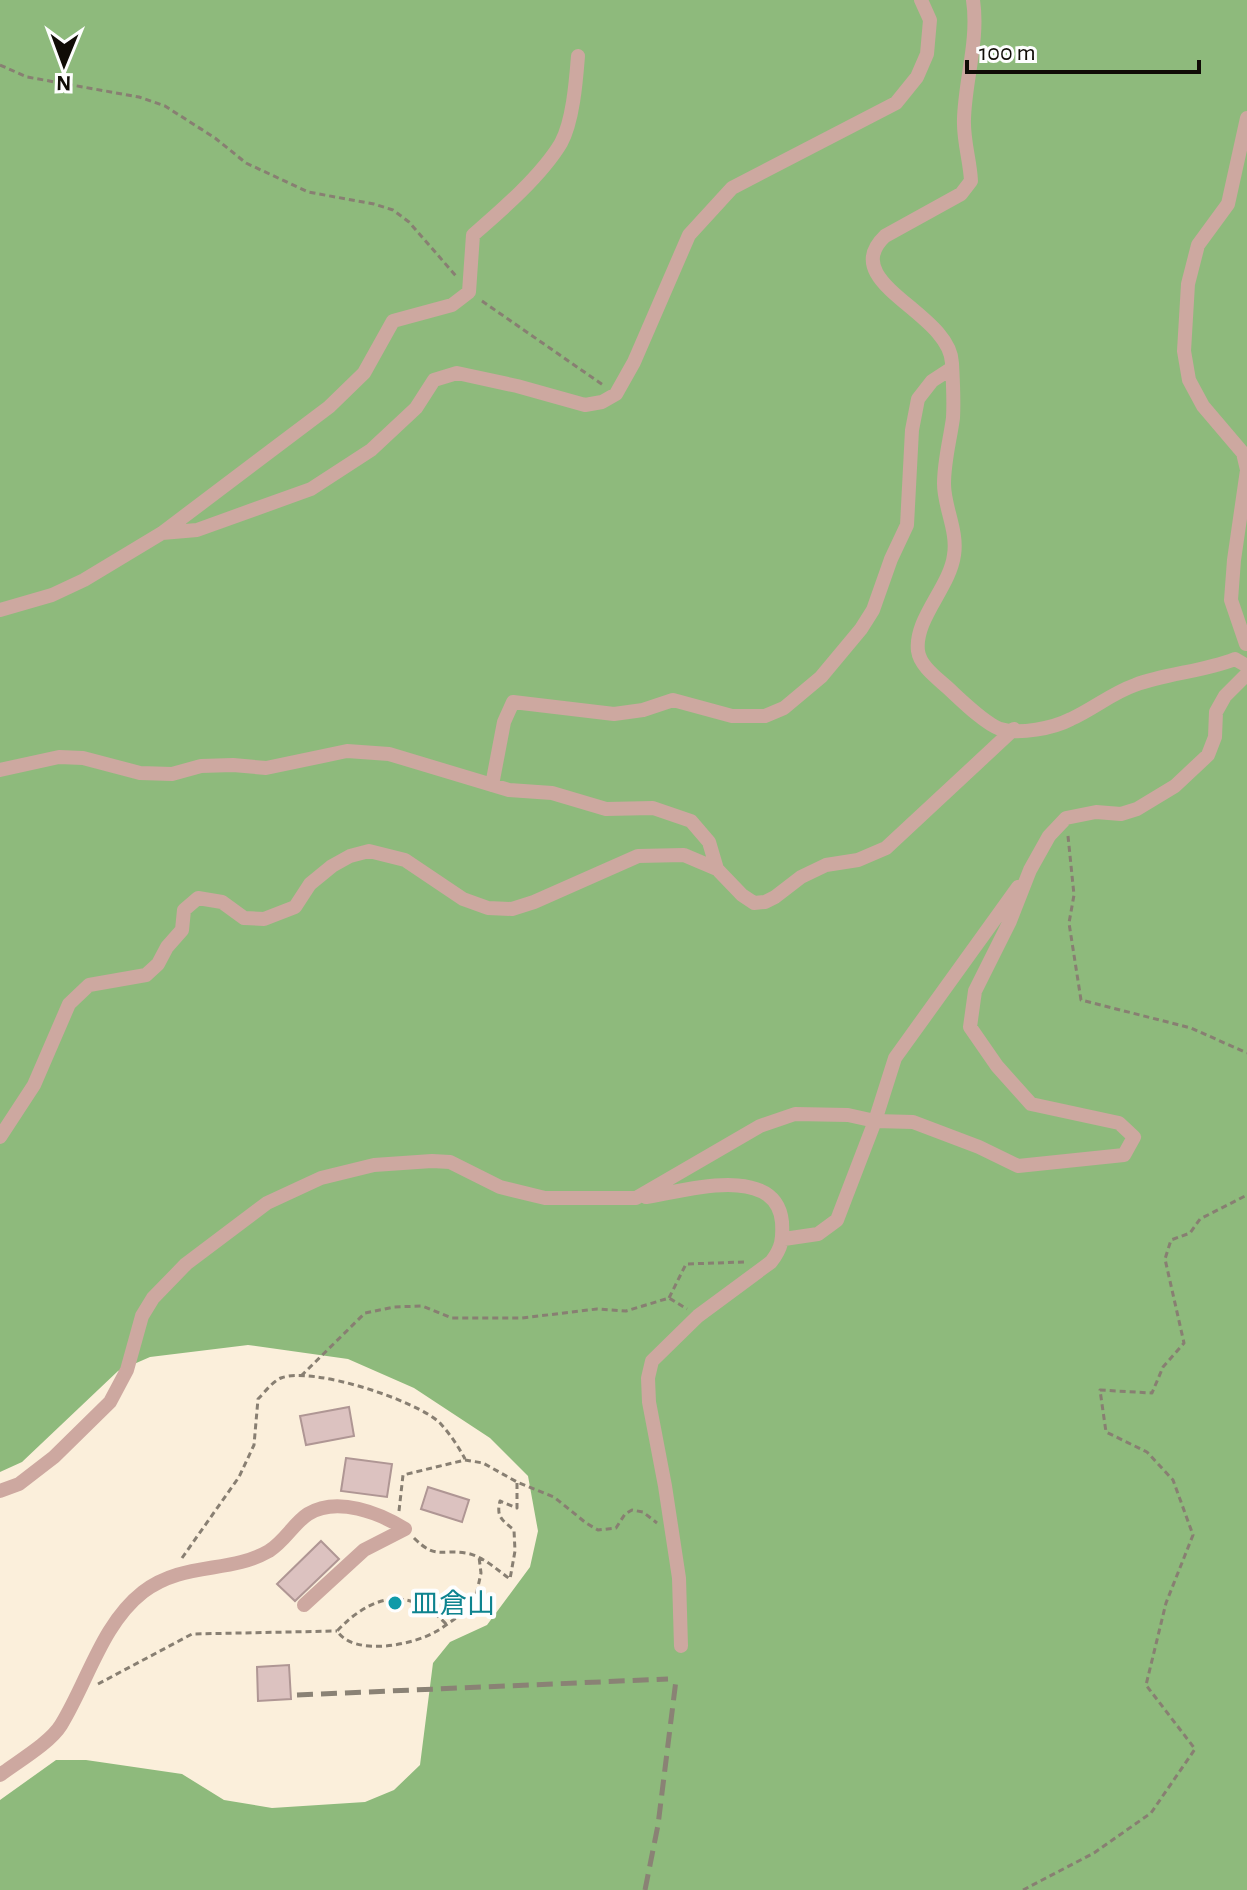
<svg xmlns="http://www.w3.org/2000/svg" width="1247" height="1890" font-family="'Alegreya Sans','Noto Sans JP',sans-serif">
	<rect width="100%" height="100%" fill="#fbefdb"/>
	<path fill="#8eba7c" d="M0,0H1247V1890H0V1800L56,1760H86L182,1774L224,1800L272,1808L365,1802L394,1790L420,1765L433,1663L450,1642L487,1625L530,1567L538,1531L528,1476L490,1438L414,1388L348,1359L248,1345L150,1357L118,1371L22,1462L0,1472Z"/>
	<path fill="#dcc2c0" stroke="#af9694" stroke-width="2" d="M349,1407L354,1436L306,1445L300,1416Z
		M346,1458L392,1464L387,1497L341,1491Z
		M428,1487L469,1500L462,1522L421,1509Z
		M321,1541L339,1559L295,1601L277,1584Z
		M289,1665L291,1699L258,1701L257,1667Z"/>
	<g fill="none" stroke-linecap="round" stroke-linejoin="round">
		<path stroke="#887f72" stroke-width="3" stroke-dasharray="6 4" stroke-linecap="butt" d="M0,65L27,77L139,97L165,106L215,138L246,163L308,192L374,204L393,210L409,222L456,276
			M482,301L603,385
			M1068,836L1074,895L1069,923L1081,1000L1191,1028L1247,1053
			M669,1298L686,1264L744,1262
			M301,1376L365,1313L394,1307L422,1306L452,1318H522L597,1309L626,1311L669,1298L687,1309
			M399,1511L403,1475L465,1460L483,1463L517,1482L554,1497L586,1523L598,1530L616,1528L625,1514L632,1510L643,1512L657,1523
			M414,1538C436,1560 441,1549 466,1553C483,1556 497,1570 510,1579L515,1551L514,1530C502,1520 496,1517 500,1501L517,1508V1482
			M182,1558L239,1477L254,1445L258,1399C264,1393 273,1381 281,1378C312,1366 416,1400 440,1423C450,1434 458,1446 465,1459
			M446,1624C409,1585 371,1595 337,1631C354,1657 414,1645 437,1631C450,1623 462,1613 474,1605L481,1573L479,1557
			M98,1684L192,1634L337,1631
			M1023,1890L1094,1853L1151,1813L1195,1749L1146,1685L1166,1603L1193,1535L1173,1480L1147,1452L1106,1432L1100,1390L1152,1393L1163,1367L1184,1343L1165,1259L1171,1240L1190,1233L1200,1219L1247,1195"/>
		<path stroke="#cda8a0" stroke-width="14" d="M973,0C979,40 965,80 964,119C963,140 970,160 971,181L961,194L885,236C836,283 950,312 952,363C953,381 954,400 953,418C950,440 944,461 944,484C944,507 958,531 954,555C950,587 914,619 918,651C920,666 937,678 948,688C961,700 984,723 1000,729C1019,735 1054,728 1071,719C1093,709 1112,693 1135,685C1167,673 1202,672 1235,659L1247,666
			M162,533L197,530L311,489L371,450L416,408L434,380L457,373L517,386L585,405L602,402L616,394L634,362L689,235L732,188L896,103L917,77L927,54L930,20L921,0
			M0,610L52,595L84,580L162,533L329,407L364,373L393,321L452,305L469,292L473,235C502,210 542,175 561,143C573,121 576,81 578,56
			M1246,644L1231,600L1234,560L1247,470L1243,453L1203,406L1189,380L1184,351L1188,284L1198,245L1228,204L1247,118
			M0,770L59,757L83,758L140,773L172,774L201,766L233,765L266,768L347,751L389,754L509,790L552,793L606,809L653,808L691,821L709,842L717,869L742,895L754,903L765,902L775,897L801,877L826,865L858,860L886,848L1014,729
			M492,785L504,722L513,702L614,714L643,710L673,700L732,716H765L784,708L821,677L861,629L873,610L891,559L907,525L912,430L918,399L932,381L952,368
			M0,1137L34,1085L69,1004L89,985L146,975L158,964L167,947L182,930L184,910L198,898L222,902L244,918L264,919L295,907L310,884L332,866L350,856L369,851L405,860L463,899L488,908L512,909L534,902L638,856L684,855L717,869
			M646,1197C684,1191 776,1163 782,1222C783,1239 782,1248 771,1262L698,1316L652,1361L648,1378L649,1402L665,1486L679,1578L681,1646
			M784,1239L818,1234L837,1220L875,1121L895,1058L1018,887
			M0,1491L19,1484L54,1457L110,1402L127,1370L142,1316L153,1298L186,1264L267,1203L321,1178L374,1165L432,1161L450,1162L500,1187L545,1198H636L760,1126L795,1114L848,1115L875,1121L913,1122L979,1147L1018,1166L1124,1155L1134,1137L1119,1123L1031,1104L997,1066L970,1027L975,991L1010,921L1030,870L1049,836L1066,818L1096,812L1121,814L1137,809L1175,786L1208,755L1215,737L1216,712L1225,696L1247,674
			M0,1775C17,1762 50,1743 61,1725C88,1681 102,1624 143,1592C184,1561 229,1574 269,1551C285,1541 294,1523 308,1514C337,1496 380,1513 405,1529L364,1550L304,1605"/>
		<path stroke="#8a8275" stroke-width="5" stroke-dasharray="16 8" stroke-linecap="butt" d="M297,1695L668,1679
			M645,1890L658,1825L676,1680"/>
	</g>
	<circle fill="#0f9aa8" stroke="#fefefe" stroke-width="3" cx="395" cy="1603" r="8"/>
	<g text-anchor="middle" stroke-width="8" stroke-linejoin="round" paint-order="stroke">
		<g font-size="28" fill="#0d838f" stroke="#fefefe" text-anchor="start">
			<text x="411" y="1613">皿倉山</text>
		</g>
	</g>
	<g transform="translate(64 64) rotate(181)" stroke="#fefefe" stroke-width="6" paint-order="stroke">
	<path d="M0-6L14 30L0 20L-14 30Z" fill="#100c06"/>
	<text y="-12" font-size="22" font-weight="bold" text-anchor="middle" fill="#100c06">N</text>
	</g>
	<path d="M967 60v12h232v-12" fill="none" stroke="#100c06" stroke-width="4"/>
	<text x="979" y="60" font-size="24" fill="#100c06" stroke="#fefefe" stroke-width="6" paint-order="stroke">100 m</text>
</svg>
